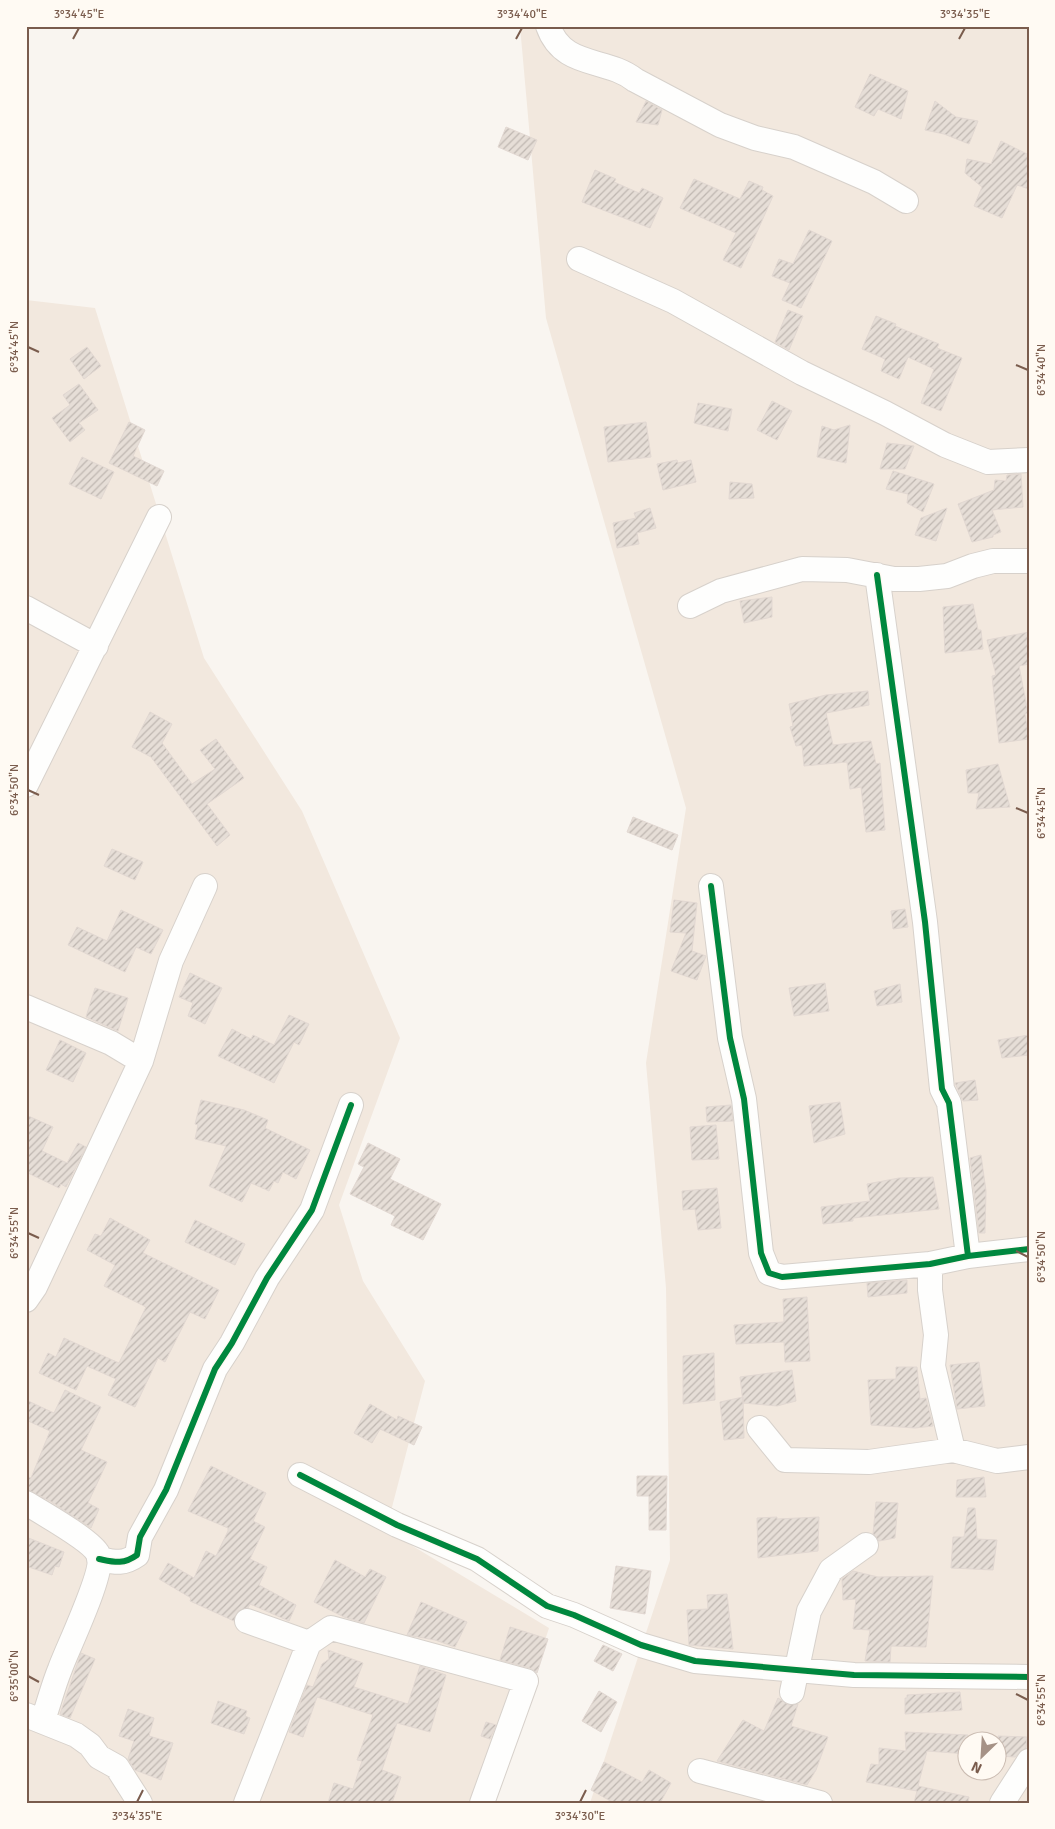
<svg xmlns="http://www.w3.org/2000/svg" width="1055" height="1829" font-family="Signika,sans-serif">
	<defs>
		<pattern id="building-hatch" width="6" height="6" patternUnits="userSpaceOnUse" patternTransform="scale(1.25)"><rect width="6" height="6" fill="#e6ded7"/><path d="M-1 1l2-2M0 6l6-6M5 7l2-2" fill="none" stroke="#bfb7b1"/></pattern>
	</defs>
	<rect width="100%" height="100%" fill="#f9f5f0"/>
	<path fill="#f2e8de" fill-rule="evenodd" d="M520,26H1029V1803H590L670,1560L666,1288L646,1063L686,808L546,318ZM968,1742H998V1772H968Z
		M26,300L95,308L204,658L302,811L400,1038L339,1205L363,1281L425,1381L386,1530L549,1628L491,1803H26Z"/>
	<path fill="url(#building-hatch)" stroke="#e2d8d2" d="M870,74L908,91L901,119L878,109L874,116L855,107Z
		M646,101L662,110L658,125L636,122Z
		M935,101L956,117L978,121L969,144L944,134L925,130Z
		M506,127L537,140L528,160L498,147Z
		M1001,141L1029,155V189L1017,185L1002,218L974,206L982,187L965,173L967,159L991,164Z
		M595,170L616,179L614,182L639,193L642,188L663,198L650,228L582,202Z
		M694,179L740,199L749,181L763,187L762,190L773,196L741,268L723,260L736,233L680,208Z
		M809,230L832,241L801,308L782,300L790,283L772,276L779,259L793,264Z
		M788,310L803,316L789,350L775,342Z
		M876,316L896,324L895,326L939,344L937,348L962,358L941,411L921,403L934,369L908,357L899,379L881,371L885,359L862,349Z
		M87,347L101,366L84,379L70,359Z
		M79,384L98,410L79,423L85,430L70,442L52,418L70,405L63,395Z
		M772,401L792,411L777,440L757,430Z
		M698,403L732,409L728,431L694,423Z
		M129,422L145,430L133,456L164,471L157,486L109,463Z
		M646,422L651,457L608,462L604,427Z
		M850,425L846,463L817,457L822,426L834,430Z
		M887,443L914,446L905,469H880Z
		M82,457L114,472L101,499L69,484Z
		M677,460L678,463L691,460L696,482L663,490L657,464Z
		M893,471L934,484L923,512L907,503L908,494L886,489Z
		M1021,474L1023,507L992,510L1001,532L993,535V537L972,542L958,504L994,490L995,480L1006,481L1007,475Z
		M730,482L752,484L754,498L729,499Z
		M650,508L656,528L637,533L639,544L617,548L613,523L636,518L634,513Z
		M947,508L936,541L915,535L921,518Z
		M772,597V617L744,623L740,601Z
		M973,604L978,630H981L983,649L945,653L943,607Z
		M1029,632V664L1019,666L1028,713L1025,714L1029,739L999,743L992,676L996,675L987,640Z
		M868,691L869,705L826,713L833,745L871,741L876,764L880,763L885,830L866,832L861,787L850,789L847,762L804,766L802,745L796,746L790,727L793,726L789,704L826,695Z
		M150,712L172,724L162,743L192,784L215,769L200,750L216,739L244,778L207,804L230,835L217,846L151,757L132,747Z
		M998,764L1010,807L976,809L979,793H968L966,770Z
		M633,817L678,835L672,850L627,832Z
		M112,849L143,862L135,880L104,866Z
		M674,900L697,903L692,951L706,956L697,980L671,971L686,933L670,932Z
		M905,909L908,927L893,929L891,911Z
		M121,910L163,930L151,954L136,947L125,972L68,945L77,927L107,941Z
		M190,973L222,988L205,1024L188,1016L193,1003L179,997Z
		M825,983L829,1011L794,1016L789,988Z
		M900,984L902,1002L877,1006L874,991Z
		M95,988L128,998L118,1031L86,1017Z
		M289,1015L309,1024L299,1045L294,1042L274,1083L218,1056L232,1029L251,1039L253,1035L274,1045Z
		M1029,1035V1055L1002,1058L998,1040Z
		M60,1040L86,1053L73,1082L46,1070Z
		M975,1080L978,1100L963,1101L955,1083Z
		M201,1100L244,1110L268,1120L265,1128L310,1150L296,1179L283,1172L278,1183L274,1181L269,1191L251,1183L242,1202L209,1186L226,1146L195,1139L198,1125L195,1124Z
		M840,1102L845,1134L814,1143L809,1106Z
		M731,1105L733,1121L707,1122L706,1107Z
		M26,1115L53,1127L42,1151L67,1163L78,1143L86,1147L66,1187L61,1184L59,1188L26,1172Z
		M716,1125L719,1159L692,1160L690,1127Z
		M368,1143L400,1159L390,1179L441,1204L423,1240L391,1225L395,1216L350,1194L364,1167L358,1164Z
		M981,1155L986,1191L985,1229V1233H979L970,1158Z
		M933,1177L939,1209L853,1218V1221L823,1224L821,1207L870,1201L867,1184L899,1178Z
		M717,1188L721,1228L698,1230L695,1209L683,1210L682,1191Z
		M110,1218L150,1240L143,1253L219,1290L205,1319L190,1312L165,1362L158,1358L135,1407L108,1395L116,1379L87,1366L76,1390L39,1373L48,1353L56,1357L64,1338L119,1363L146,1307L104,1286L115,1265L87,1250L95,1234L101,1236Z
		M195,1220L245,1244L235,1265L185,1242Z
		M907,1280V1293L868,1297L867,1283Z
		M807,1297L810,1361L785,1362L784,1342L736,1344L734,1325L784,1322L783,1299Z
		M714,1353L715,1400L683,1404V1356Z
		M979,1362L985,1406L957,1409L950,1365Z
		M896,1367H917L920,1399L926,1398L933,1426L915,1428L871,1425L868,1380L896,1379Z
		M792,1370L796,1401L777,1406L743,1403L740,1377Z
		M65,1390L101,1407L81,1450L107,1462L88,1503L99,1509L91,1528L50,1501L26,1489V1476L31,1478L50,1431L26,1420V1400L54,1413Z
		M743,1397L744,1438L724,1440L720,1402Z
		M370,1404L397,1420L398,1416L422,1427L414,1445L380,1429L372,1443L354,1433Z
		M211,1466L266,1493L253,1521L265,1527L250,1559L267,1567L259,1585L296,1605L289,1621L250,1604L248,1608L238,1611L234,1621L190,1601L191,1598L159,1579L168,1563L194,1578L206,1551L216,1556L228,1531V1528L188,1511Z
		M637,1476H667L666,1530H649V1496H637Z
		M984,1477L986,1497H956L957,1480Z
		M876,1502L898,1503L895,1538L879,1541L873,1534Z
		M968,1508H975L977,1539L997,1540L993,1570L951,1568L953,1537H964Z
		M777,1517V1519L819,1517L818,1551L758,1558L757,1518Z
		M26,1537L64,1552L59,1567L55,1566L52,1575L26,1566Z
		M335,1560L365,1577L370,1569L386,1577L364,1623L344,1617L314,1602Z
		M616,1566L651,1571L645,1614L610,1608Z
		M853,1571L878,1577L933,1576L926,1647L891,1646L890,1662L865,1661L870,1630L853,1629L856,1599L843,1600L842,1579Z
		M727,1594L733,1649L689,1645L687,1610L708,1609L707,1595Z
		M421,1602L467,1622L455,1647L435,1640L407,1635Z
		M510,1627L548,1639L537,1673L530,1668L500,1660Z
		M603,1645L622,1654L613,1671L594,1661Z
		M328,1650L363,1663L354,1687L408,1704L420,1666L446,1675L430,1732L397,1723L382,1770L401,1777L392,1803H328L334,1783L353,1789L362,1761L357,1760L373,1715L317,1697L303,1737L289,1732L307,1685L313,1687L322,1664L329,1659Z
		M81,1653L95,1659L70,1718L60,1714Z
		M599,1691L617,1702L601,1732L582,1721Z
		M960,1692L962,1710L905,1714V1698H907V1695Z
		M778,1698L789,1705L798,1704L791,1726L828,1737L816,1770L807,1785L717,1761L743,1720L764,1731Z
		M218,1701L247,1711L245,1716L250,1718L244,1734L211,1723Z
		M128,1709L154,1718L149,1736L173,1743L161,1780L135,1770L128,1759L134,1741L119,1736Z
		M486,1722L496,1725L490,1739L481,1736Z
		M905,1732L968,1735V1754L927,1751L918,1786L969,1797L968,1803H914L917,1791L866,1782L871,1764L879,1765V1748L906,1751Z
		M998,1736L1027,1737L1026,1748L1015,1757L998,1756Z
		M604,1762L642,1782L649,1770L671,1783L660,1803H614L591,1790Z"/>
	<g fill="none" stroke-linecap="round" stroke-linejoin="round">
		<g stroke="#d7d1cb" stroke-width="26">
			<path id="minor" d="M548,26C563,69 606,57 635,80L720,125L755,138L794,147L874,182L906,201
				M579,259L673,301L802,373L885,413L945,445L988,462L1029,460
				M877,575L925,922L942,1089L949,1103L968,1256
				M690,606L721,591L802,569L847,570L894,579H919L947,576L973,566L993,561H1029
				M26,608L96,646
				M26,785L159,517
				M711,886L730,1038L744,1099L761,1253L769,1273L782,1277L930,1264L968,1256L1029,1249
				M26,1007L111,1043L141,1061
				M930,1264V1290L936,1335L933,1366L953,1450
				M26,1300L35,1287L141,1061L171,961L205,886
				M759,1428L785,1460L869,1462L953,1450L997,1461L1029,1457
				M300,1475L397,1525L477,1559L547,1606L574,1615L641,1645L695,1661L854,1675L1029,1677
				M26,1503C41,1512 92,1541 98,1554C106,1570 67,1649 60,1669C53,1686 49,1703 43,1720
				M99,1559C114,1562 123,1565 137,1555L140,1537L166,1490L215,1369L232,1343L267,1278L312,1210L351,1105
				M247,1621L309,1643
				M792,1692L809,1611L831,1570L866,1545
				M26,1715L76,1735L90,1745L99,1757L117,1767L140,1803
				M700,1771L820,1803
				M246,1803L309,1643L331,1628L526,1681L482,1803
				M1002,1803L1029,1761"/>
		</g>
		<use href="#minor" stroke="#fefefd" stroke-width="24"/>
		<g stroke="#fffaf3" stroke-width="9">
			<path id="cycleway" d="M877,575L925,922L942,1089L949,1103L968,1256
				M711,886L730,1038L744,1099L761,1253L769,1273L782,1277L930,1264L968,1256L1029,1249
				M300,1475L397,1525L477,1559L547,1606L574,1615L641,1645L695,1661L854,1675L1029,1677
				M99,1559C114,1562 123,1565 137,1555L140,1537L166,1490L215,1369L232,1343L267,1278L312,1210L351,1105"/>
		</g>
		<use href="#cycleway" stroke="#00873e" stroke-width="6"/>
	</g>
	<path fill="none" stroke="#7a5c4d" stroke-width="2" d="M73,39L79,28M516,39L522,28M959,39L965,28M28,347L39,352M1016,365L1028,370M28,790L39,795M1016,808L1028,813M28,1233L39,1238M1016,1251L1028,1257M28,1676L39,1682M1016,1694L1028,1700M137,1802L143,1790M580,1802L586,1790"/>
	<rect width="1055" height="1829" fill="none" stroke="#fffaf3" stroke-width="55"/>
	<g transform="translate(982 1756) rotate(205)"><circle r="24" fill="#fffaf3" stroke="#cabbb1"/>
	<path d="M0-4L9 19L0 12L-9 19Z" fill="#a69286"/>
	<text y="-8" font-size="14" font-weight="bold" text-anchor="middle" fill="#7a5c4d">N</text>
	</g>
	<rect x="28" y="28" width="1000" height="1774" fill="none" stroke="#7a5c4d" stroke-width="2"/>
	<g font-size="12" text-anchor="middle" fill="#7a5c4d">
		<text x="79" y="18">3°34'45"E</text>
		<text x="522" y="18">3°34'40"E</text>
		<text x="965" y="18">3°34'35"E</text>
		<text transform="translate(14 347) rotate(-90)" y="4">6°34'45"N</text>
		<text transform="translate(1041 370) rotate(-90)" y="4">6°34'40"N</text>
		<text transform="translate(14 790) rotate(-90)" y="4">6°34'50"N</text>
		<text transform="translate(1041 813) rotate(-90)" y="4">6°34'45"N</text>
		<text transform="translate(14 1233) rotate(-90)" y="4">6°34'55"N</text>
		<text transform="translate(1041 1257) rotate(-90)" y="4">6°34'50"N</text>
		<text transform="translate(14 1676) rotate(-90)" y="4">6°35'00"N</text>
		<text transform="translate(1041 1700) rotate(-90)" y="4">6°34'55"N</text>
		<text x="137" y="1820">3°34'35"E</text>
		<text x="580" y="1820">3°34'30"E</text>
	</g>
</svg>
